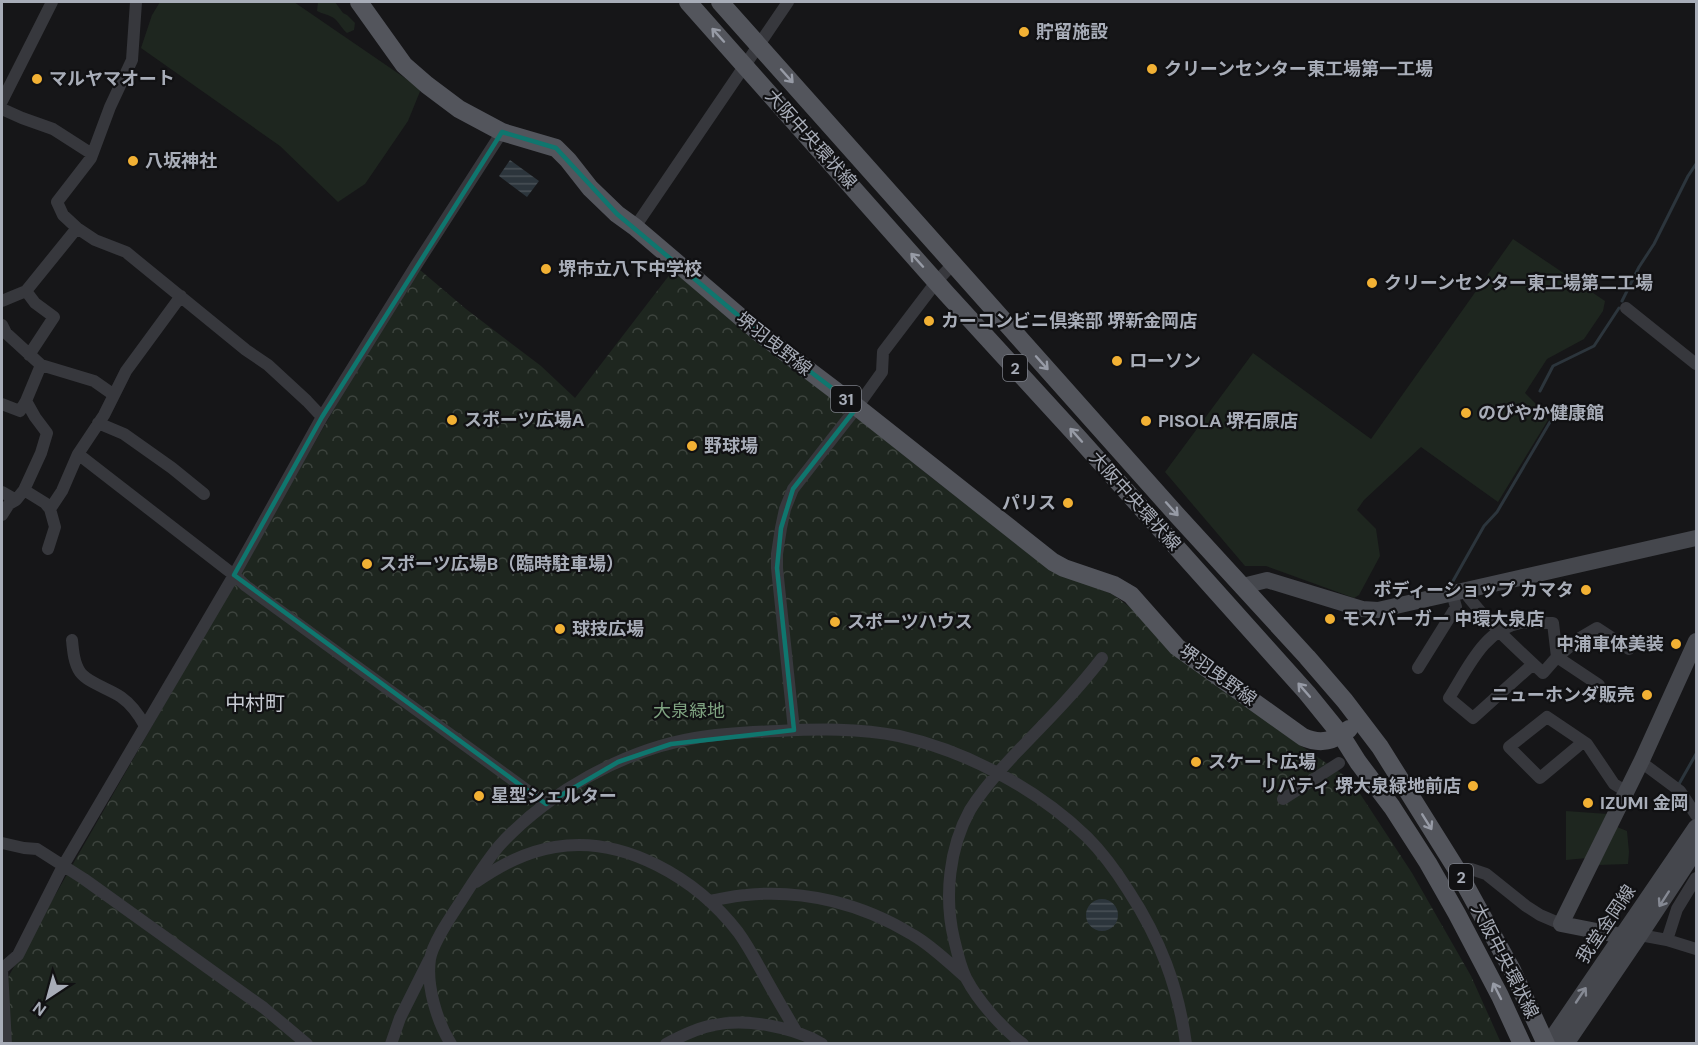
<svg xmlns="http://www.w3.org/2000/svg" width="1698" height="1045" font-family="'DM Sans','Noto Sans JP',sans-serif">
	<defs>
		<pattern id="park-crowns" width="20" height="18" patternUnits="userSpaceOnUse" patternTransform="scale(1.5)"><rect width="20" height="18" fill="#1e261f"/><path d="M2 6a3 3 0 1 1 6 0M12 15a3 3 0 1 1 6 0" fill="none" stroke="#3c433d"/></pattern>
		<pattern id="water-rules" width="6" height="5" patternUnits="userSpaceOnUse" patternTransform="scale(1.5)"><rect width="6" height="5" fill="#2c353c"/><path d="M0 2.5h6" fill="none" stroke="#485056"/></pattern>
	</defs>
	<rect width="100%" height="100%" fill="#161618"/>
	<path fill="#1e261f" d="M160,2H294L421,89L408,121L365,184L338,202L280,146L141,48L152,15Z
		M318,2H335L343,13L347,15L355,23L354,30L347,33C341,28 338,20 332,17C327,14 322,14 317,11Z
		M1513,239L1605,301L1603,311L1584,339L1547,359L1525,393L1538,406L1548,420L1498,502L1421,447L1364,500L1357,510L1376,529L1380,556L1359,595L1354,598L1266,566H1245L1165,472L1253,353L1371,439Z
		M1566,811L1608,814L1587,858L1566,860Z
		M1617,827L1627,831L1629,852L1628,864L1598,865Z"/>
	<path fill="url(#park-crowns)" d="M674,269L932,478L1057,573L1112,594L1138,613L1297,743L1351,780L1412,873L1471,976L1501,1043L10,1044L7,979L373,341L420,270L466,309L541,366L575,398Z"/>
	<path fill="url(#water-rules)" d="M510,160L539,181L527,197L499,176Z
		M1086 915a16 16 0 1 1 32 0a16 16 0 1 1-32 0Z"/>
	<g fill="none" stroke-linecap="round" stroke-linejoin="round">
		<path stroke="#2c353c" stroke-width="3" d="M1622,301L1639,267L1654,244L1688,176L1696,164
			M1540,391L1553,366L1594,346L1619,308
			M1453,581L1484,526L1497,512L1550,422
			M1679,784L1696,754"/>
		<path stroke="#37383d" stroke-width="12" d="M136,2L132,60L110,107L91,158L57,202L63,215L77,228L95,240L126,252L246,350L268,365L307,401L322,417
			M2,101L52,2
			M2,109L22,118L53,129L92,154
			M635,227L788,2
			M26,291L35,303L54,317L29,355
			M2,301L26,291L77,228
			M1626,308L1696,364
			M2,325L6,333L41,365L94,381L114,395
			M2,404L20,411L26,401
			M98,423L124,434L172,468L204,494
			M78,454L234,575L246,586L546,804
			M24,490L45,503L50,509
			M2,492L16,500
			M2,515L9,504L16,500L24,490L41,453L47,433L35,417L26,401L41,365
			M48,549L55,527L50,509L62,491L78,454L104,415L126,371L181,296
			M1463,590C1486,621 1514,646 1543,673L1557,657L1553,623C1542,623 1531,622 1520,623C1484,629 1467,670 1449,698L1473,718L1533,664
			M72,640C73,651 74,663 80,672C88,683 110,689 121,697C131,704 139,715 145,726
			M1418,668L1456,607L1452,593
			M1599,685L1557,657L1580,638L1597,628L1629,649
			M794,730L777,568V554L781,528L785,509L793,489L857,407L882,372L883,352L937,281L953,264
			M1583,742L1540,778L1509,747L1547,717L1587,744L1614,784L1627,792
			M1641,762L1680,791L1696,815
			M1283,799L1339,763
			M2,843L24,848L37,849L84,879L264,1008L307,1044
			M1457,870L1471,869L1486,874L1526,906L1540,915L1561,924
			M476,882C501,865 525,852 555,847C624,835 697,879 738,932C749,947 757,963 766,979C776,997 786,1014 796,1031
			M709,901C721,899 733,896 746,895C804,889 863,904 913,935C932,946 948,962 964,976
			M1640,935L1667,940L1696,949
			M1667,940L1677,909L1696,878
			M6,1044L2,969L18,955L63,866L234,575L322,417L415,267L502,132
			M391,1044L400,1018L429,960
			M451,1044C437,1022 426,985 430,959C433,942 452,915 461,901C473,882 485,863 499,846C547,793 624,750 695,738C722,733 750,732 778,731C818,729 859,728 899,736C967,751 1037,789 1087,837C1103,853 1116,871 1128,890C1160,939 1178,985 1186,1044
			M666,1044C681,1036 697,1028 714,1025C746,1018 794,1027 822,1044
			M1023,1044C1002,1028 978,1001 966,978C960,966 957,952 954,939C944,897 949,848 970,810C983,789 999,771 1016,753C1045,723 1076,692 1102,658"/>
		<path stroke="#45474d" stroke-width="16" d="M1243,586L1267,580L1362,609L1378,610L1696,538
			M1640,935L1622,936L1561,924L1642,760L1696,641
			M1548,1044L1696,827
			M1566,1044L1640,935L1696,850"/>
		<path stroke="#53555c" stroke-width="18" d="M359,2L404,65L427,85L459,109L502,132L556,148L568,160L590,188L617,214L635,227L758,332L857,407L1053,562L1064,568L1114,585L1131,595L1177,647L1303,737C1321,745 1334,741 1349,729
			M688,2L946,293L1076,435L1307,693L1341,735L1358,762L1392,807L1428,863L1457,914L1500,996L1522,1044
			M720,2L1176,514L1307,657L1345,701L1380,747L1457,870L1512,970L1546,1044"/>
	</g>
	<defs><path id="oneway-shaft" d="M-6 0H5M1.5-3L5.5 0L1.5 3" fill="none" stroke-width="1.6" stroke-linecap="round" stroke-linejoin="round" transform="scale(1.5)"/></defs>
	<g stroke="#979ba6">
		<use href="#oneway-shaft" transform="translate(718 35) rotate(-132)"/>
		<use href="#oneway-shaft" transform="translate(787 76) rotate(48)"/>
		<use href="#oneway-shaft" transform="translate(917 260) rotate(-132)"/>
		<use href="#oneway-shaft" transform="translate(1042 363) rotate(48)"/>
		<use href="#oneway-shaft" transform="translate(1076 435) rotate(-132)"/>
		<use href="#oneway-shaft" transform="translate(1172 509) rotate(48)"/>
		<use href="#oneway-shaft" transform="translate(1304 690) rotate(-131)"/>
		<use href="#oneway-shaft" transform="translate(1427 822) rotate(58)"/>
		<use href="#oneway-shaft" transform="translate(1497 991) rotate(-117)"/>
	</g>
	<g stroke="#858993">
		<use href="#oneway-shaft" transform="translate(1664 899) rotate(123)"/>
		<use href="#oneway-shaft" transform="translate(1581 995) rotate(-56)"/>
	</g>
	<path fill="none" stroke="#0f766e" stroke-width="4.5" stroke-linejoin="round" d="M502,132L556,148L617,214L758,332L857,407L793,489L781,528L777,568L794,730L671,744L618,762L546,804L234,575L322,417Z"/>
	<g fill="#f2b134" stroke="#111113" stroke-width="2">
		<circle cx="1024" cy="32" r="6"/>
		<circle cx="1152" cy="69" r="6"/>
		<circle cx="37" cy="79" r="6"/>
		<circle cx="133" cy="161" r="6"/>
		<circle cx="546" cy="269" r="6"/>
		<circle cx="1372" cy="283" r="6"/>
		<circle cx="929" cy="321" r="6"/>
		<circle cx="1117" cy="361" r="6"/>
		<circle cx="1466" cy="413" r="6"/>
		<circle cx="452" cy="420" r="6"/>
		<circle cx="1146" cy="421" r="6"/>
		<circle cx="692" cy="446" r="6"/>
		<circle cx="1068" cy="503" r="6"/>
		<circle cx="367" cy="564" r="6"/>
		<circle cx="1586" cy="590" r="6"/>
		<circle cx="1330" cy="619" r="6"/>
		<circle cx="835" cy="622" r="6"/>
		<circle cx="560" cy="629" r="6"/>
		<circle cx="1676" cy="644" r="6"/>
		<circle cx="1647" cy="695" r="6"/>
		<circle cx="1196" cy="762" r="6"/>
		<circle cx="1473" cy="786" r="6"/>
		<circle cx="479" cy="796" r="6"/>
		<circle cx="1588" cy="803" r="6"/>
	</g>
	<g text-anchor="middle" stroke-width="4.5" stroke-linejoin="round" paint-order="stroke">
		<g fill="#111113" stroke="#7b7e86" stroke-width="1.5">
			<rect x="1003" y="355" width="24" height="26" rx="4.5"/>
			<rect x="831" y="386" width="30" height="26" rx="4.5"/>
			<rect x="1449" y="864" width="24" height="26" rx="4.5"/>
		</g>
		<g font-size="16" font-weight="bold" fill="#a8adb8">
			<text x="1015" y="374">2</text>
			<text x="846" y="405">31</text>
			<text x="1461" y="883">2</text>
		</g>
		<g font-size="18" font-weight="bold" fill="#a8adb8" stroke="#111113" text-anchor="start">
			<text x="1036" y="38">貯留施設</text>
			<text x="1164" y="75">クリーンセンター東工場第一工場</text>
			<text x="49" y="85">マルヤマオート</text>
			<text x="145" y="167">八坂神社</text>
			<text x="558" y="275">堺市立八下中学校</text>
			<text x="1384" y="289">クリーンセンター東工場第二工場</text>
			<text x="941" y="327">カーコンビニ倶楽部 堺新金岡店</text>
			<text x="1129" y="367">ローソン</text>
			<text x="1478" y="419">のびやか健康館</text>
			<text x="464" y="426">スポーツ広場A</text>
			<text x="1158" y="427">PISOLA 堺石原店</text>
			<text x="704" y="452">野球場</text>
			<text x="1056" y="509" text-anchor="end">パリス</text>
			<text x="379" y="570">スポーツ広場B（臨時駐車場）</text>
			<text x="1574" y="596" text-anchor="end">ボディーショップ カマタ</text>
			<text x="1342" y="625">モスバーガー 中環大泉店</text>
			<text x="847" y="628">スポーツハウス</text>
			<text x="572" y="635">球技広場</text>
			<text x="1664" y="650" text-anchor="end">中浦車体美装</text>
			<text x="1635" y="701" text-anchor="end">ニューホンダ販売</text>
			<text x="1208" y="768">スケート広場</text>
			<text x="1461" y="792" text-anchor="end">リバティ 堺大泉緑地前店</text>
			<text x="491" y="802">星型シェルター</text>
			<text x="1600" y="809">IZUMI 金岡</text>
		</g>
		<g font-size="18" fill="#a8adb8" stroke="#111113">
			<text transform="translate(811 139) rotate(48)" y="6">大阪中央環状線</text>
			<text transform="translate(774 344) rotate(38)" y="6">堺羽曳野線</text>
			<text transform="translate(1135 501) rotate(48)" y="6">大阪中央環状線</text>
			<text transform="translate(1218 675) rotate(36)" y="6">堺羽曳野線</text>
			<text transform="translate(1606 924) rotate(-56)" y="6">我堂金岡線</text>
			<text transform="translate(1505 961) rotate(63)" y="6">大阪中央環状線</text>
		</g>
		<g font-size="18" fill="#7fa381" stroke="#111113">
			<text x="689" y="717">大泉緑地</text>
		</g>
		<g font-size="20" fill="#c9ccd4" stroke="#111113">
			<text x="255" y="710">中村町</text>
		</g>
	</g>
	<rect width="1698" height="1045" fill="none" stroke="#a8adb8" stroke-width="6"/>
	<g transform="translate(48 997) rotate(216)" stroke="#111113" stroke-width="4.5" paint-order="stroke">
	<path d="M0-4.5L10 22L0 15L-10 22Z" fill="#a8adb8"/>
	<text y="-9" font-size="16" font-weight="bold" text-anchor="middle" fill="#a8adb8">N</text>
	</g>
</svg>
